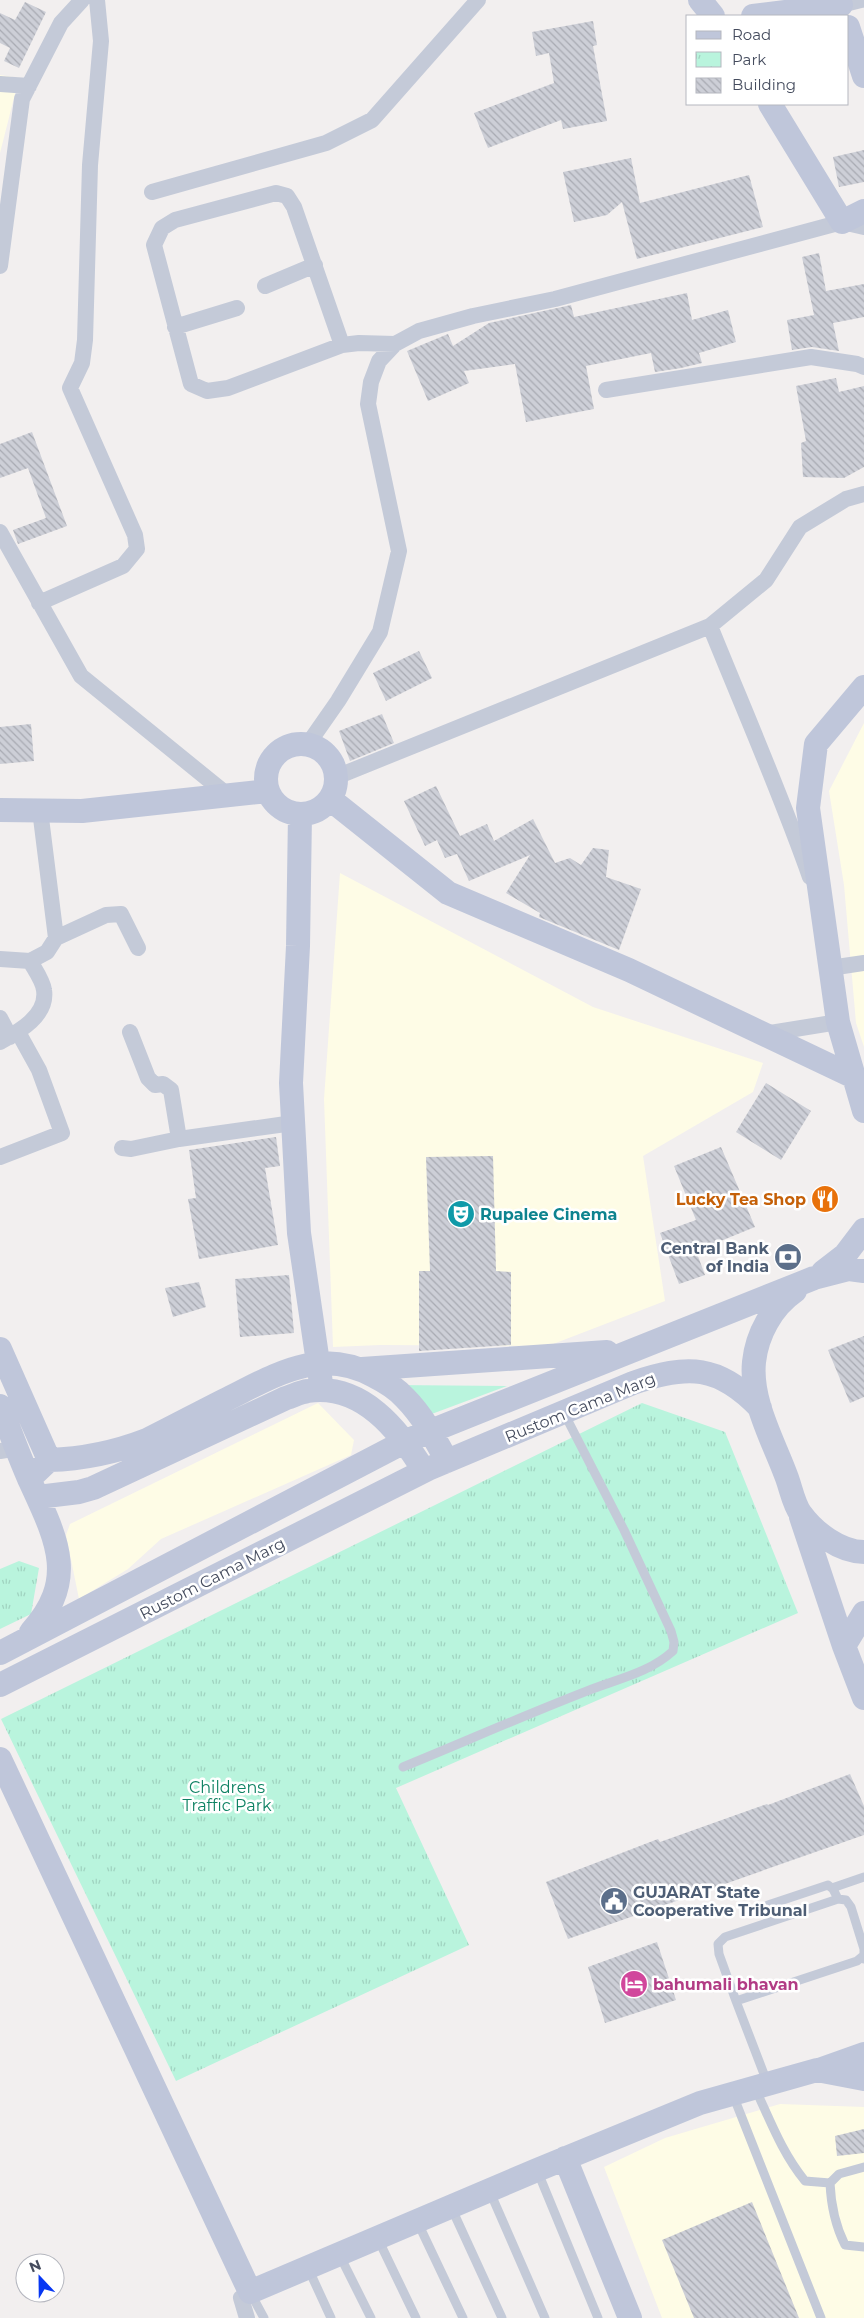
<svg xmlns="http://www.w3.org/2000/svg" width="864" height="2318" font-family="Montserrat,sans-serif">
	<defs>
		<pattern id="park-tufts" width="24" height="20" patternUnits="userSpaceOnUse" patternTransform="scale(1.25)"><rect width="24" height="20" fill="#b9f4dd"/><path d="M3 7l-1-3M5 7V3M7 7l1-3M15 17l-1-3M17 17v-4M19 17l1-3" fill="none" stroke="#a0d3c0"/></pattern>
		<pattern id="building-back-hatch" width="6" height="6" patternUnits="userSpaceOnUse" patternTransform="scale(1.25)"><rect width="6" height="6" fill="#cdcfd7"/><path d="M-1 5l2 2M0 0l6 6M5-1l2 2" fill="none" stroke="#a8aab2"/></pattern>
	</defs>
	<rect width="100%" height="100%" fill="#f2efef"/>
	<path fill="#fefce6" d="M0,75L19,78L0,153Z
		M864,723V1047L856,1023L844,885L829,791Z
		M340,873L593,1007L763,1063L753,1092L643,1156L665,1301L548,1346L380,1345L333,1347L324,1099Z
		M318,1403L354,1440L351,1455L161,1539L128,1569L79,1599L66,1535L70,1524Z
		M780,2104L864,2107V2318H662L604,2167L665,2138Z"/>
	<path fill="#b9f4dd" d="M393,1385L507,1386L429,1415Z"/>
	<path fill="url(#park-tufts)" d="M642,1403L725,1432L798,1613L396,1788L469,1945L176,2081L1,1719Z
		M19,1561L39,1568L31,1614L0,1629V1569Z"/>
	<path fill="url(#building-back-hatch)" d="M25,2L46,12L19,68L4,61L10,48L0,43V13L15,20Z
		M593,21L597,45L593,46L607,121L563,129L561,120L488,148L474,113L554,83L549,53L536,56L532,32Z
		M864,150V182L839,187L833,157Z
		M631,158L640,203L749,175L763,227L637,259L622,202L607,215L574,222L563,172Z
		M819,253L826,291L864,284V317L833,323L839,351L812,347L792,350L787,320L814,315L802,257Z
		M687,293L692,320L728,310L736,342L699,353L702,363L681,368L655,372L651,353L586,366L594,409L526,422L515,364L464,371L469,383L428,401L407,351L448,334L453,346L489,323L571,305L574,317Z
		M836,378L839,392L864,386V467L844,478L803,477L801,443L806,441L796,386Z
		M32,432L67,526L18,544L13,530L46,518L28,468L0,478V444Z
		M419,651L432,678L386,701L373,673Z
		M382,714L394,743L350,761L339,731Z
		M31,724L34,761L0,764V727Z
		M436,786L460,836L487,824L494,841L533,819L555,863L570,858L581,865L593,848L609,850L606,877L641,889L619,950L539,917L540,913L506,893L530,855L469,881L457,854L445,858L437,840L425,846L404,801Z
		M766,1083L811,1111L781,1160L736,1132Z
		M276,1137L280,1166L265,1168L278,1245L199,1259L188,1199L196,1198L189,1150Z
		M721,1147L755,1227L696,1251L705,1275L679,1284L660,1233L696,1220L674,1166Z
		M493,1156L496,1271L511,1272V1345L419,1351V1271H430L426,1157Z
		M289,1275L294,1333L240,1337L235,1279Z
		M199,1282L206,1307L173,1317L165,1288Z
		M864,1336V1397L850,1403L828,1350Z
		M850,1774L864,1806V1835L568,1939L546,1882L658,1839L660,1842L767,1804L768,1805Z
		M657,1942L676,2000L605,2023L588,1967Z
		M864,2129V2153L837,2156L835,2136Z
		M752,2202L799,2318H694L662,2240Z"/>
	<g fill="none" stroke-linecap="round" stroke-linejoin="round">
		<path stroke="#c4cad8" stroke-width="9" d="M403,1767C464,1742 525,1715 587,1691C617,1679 649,1673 673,1651L674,1642L671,1631L624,1530L564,1413
			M832,1888L864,1877
			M768,1905L828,1885L833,1889L838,1899
			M863,1956L857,1961L736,2001L719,1954L718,1944L725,1937L838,1899L846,1900L851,1907L864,1949V1959
			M736,2001L767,2082
			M755,2088C770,2120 782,2153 805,2181L830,2183
			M733,2095L821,2318
			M864,2167L839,2174L830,2183C831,2206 835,2225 845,2245L864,2247
			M537,2170L598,2318
			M490,2192L545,2318
			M451,2207L502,2318
			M417,2221L463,2318
			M378,2239L416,2318
			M340,2256L371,2318
			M308,2268L331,2318
			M250,2292L264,2318"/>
		<path stroke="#c4cad8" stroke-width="16" d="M841,5L861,0
			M0,84L29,86
			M152,192L326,143L372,120L478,0
			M0,266L22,99L61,23L82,0
			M265,286L315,265
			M175,327L237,308
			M342,345L294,207L287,196L276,193L175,220L162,228L154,245L191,384L207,391L228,388L342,345L359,343L395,344
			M606,390L811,357L857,364L864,367
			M0,532L81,676L230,797
			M39,603L123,566L137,549L135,535L70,388L82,363L85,340L90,165L101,41L97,0
			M710,626C744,710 780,792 810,877
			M308,744L338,701L380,632L399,551L368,404L371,382L379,361L395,344L419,331L473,316L555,299L842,222L864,227
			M336,777L710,626L766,580L800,527L846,499L864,494
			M40,810L56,938
			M0,959L30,961C35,970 43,981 44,990C48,1016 18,1032 0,1042
			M30,961L47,952L56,938L106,915L121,914L138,948
			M830,968L864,963
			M0,1018L10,1037
			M130,1032L148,1078L155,1085L163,1084L171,1090L179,1139L293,1123
			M764,1034L838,1022
			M122,1148L131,1149L179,1139
			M0,1157L62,1133L39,1070L18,1032
			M0,1451L18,1448
			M247,2318L241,2298L250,2292"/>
		<path stroke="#bfc6da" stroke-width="24" d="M700,0L713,16
			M753,16L841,5
			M848,27L864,76
			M770,104L842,222L864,211
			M864,687L816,744L808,808L838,1022L864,1111
			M266 779a35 35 0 1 1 70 0a35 35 0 1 1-70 0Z
			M330,799L448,893L629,970L854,1077
			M0,810L82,811L268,791
			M300,814L298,946L291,1083L299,1233L322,1390
			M823,1272L845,1255L864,1230
			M795,1291C772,1307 757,1334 754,1362C750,1401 774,1442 787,1478C791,1489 794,1505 801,1514C814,1532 840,1552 864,1552
			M0,1349L49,1460
			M362,1369L607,1352
			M0,1406C10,1431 19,1456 30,1481C56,1538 79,1579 31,1632
			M29,1479L49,1460C82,1459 116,1452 147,1440C175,1426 203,1411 231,1397C279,1373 321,1347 374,1376C384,1381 397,1389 405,1398C423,1416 435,1439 447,1461
			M38,1497L79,1492L93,1488L286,1398C293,1396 300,1392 308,1391C362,1383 399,1430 424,1471
			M801,1517L844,1646L864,1698
			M844,1646L864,1613
			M0,1653L406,1441L814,1278L849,1269L864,1271
			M0,1685L428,1469L633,1383C688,1364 719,1365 760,1408
			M0,1759L250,2292L537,2170L700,2103L817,2070L864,2079
			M819,2070L864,2054
			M565,2158L630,2318"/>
	</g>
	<defs>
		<g id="restaurant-disc" transform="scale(1.4375)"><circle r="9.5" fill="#e8710a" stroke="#fff"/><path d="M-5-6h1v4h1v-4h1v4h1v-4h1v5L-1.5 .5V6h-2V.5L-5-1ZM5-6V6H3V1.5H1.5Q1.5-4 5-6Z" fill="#fff"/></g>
		<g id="theatre-disc" transform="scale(1.4375)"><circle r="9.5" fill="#0f9aa8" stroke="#fff"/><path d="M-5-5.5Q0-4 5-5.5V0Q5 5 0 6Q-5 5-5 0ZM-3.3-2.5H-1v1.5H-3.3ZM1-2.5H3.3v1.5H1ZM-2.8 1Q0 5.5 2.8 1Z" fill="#fff"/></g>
		<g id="bank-disc" transform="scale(1.4375)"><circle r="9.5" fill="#5c6f8a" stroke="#fff"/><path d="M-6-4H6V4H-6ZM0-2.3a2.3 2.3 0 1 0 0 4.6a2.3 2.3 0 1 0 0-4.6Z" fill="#fff"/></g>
		<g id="civic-disc" transform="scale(1.4375)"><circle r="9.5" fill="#5c6f8a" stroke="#fff"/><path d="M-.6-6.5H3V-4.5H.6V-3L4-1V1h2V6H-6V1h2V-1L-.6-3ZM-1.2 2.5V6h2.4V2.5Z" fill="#fff"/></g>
		<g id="hotel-disc" transform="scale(1.4375)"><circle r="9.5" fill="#d1479c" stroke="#fff"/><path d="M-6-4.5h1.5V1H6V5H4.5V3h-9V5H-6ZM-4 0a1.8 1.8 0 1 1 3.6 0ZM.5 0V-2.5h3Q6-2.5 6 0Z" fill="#fff"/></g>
	</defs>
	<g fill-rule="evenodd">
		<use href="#restaurant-disc" x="825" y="1199"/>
		<use href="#theatre-disc" x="461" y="1214"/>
		<use href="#bank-disc" x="788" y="1257"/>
		<use href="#civic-disc" x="614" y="1901"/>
		<use href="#hotel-disc" x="634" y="1984"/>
	</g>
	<g text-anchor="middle" stroke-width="5" stroke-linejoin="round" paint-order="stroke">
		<g font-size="16" font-weight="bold" fill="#c56008" stroke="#fff" text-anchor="end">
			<text x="806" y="1205">Lucky Tea Shop</text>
		</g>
		<g font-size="16" font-weight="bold" fill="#0d838f" stroke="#fff" text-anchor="start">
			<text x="480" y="1220">Rupalee Cinema</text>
		</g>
		<g font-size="16" font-weight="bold" fill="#4e5e75" stroke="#fff" text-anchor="end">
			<text x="769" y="1254">Central Bank<tspan x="769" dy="18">of India</tspan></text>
			<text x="633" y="1898" text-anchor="start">GUJARAT State<tspan x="633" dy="18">Cooperative Tribunal</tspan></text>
		</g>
		<g font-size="16" fill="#454c5e" stroke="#fff">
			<text transform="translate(580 1407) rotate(-22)" y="6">Rustom Cama Marg</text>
			<text transform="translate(212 1578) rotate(-27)" y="6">Rustom Cama Marg</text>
		</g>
		<g font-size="16" fill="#0e8263" stroke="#fff">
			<text x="227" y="1793">Childrens<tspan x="227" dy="18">Traffic Park</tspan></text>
		</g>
		<g font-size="16" font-weight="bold" fill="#b23c85" stroke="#fff" text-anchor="start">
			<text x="653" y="1990">bahumali bhavan</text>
		</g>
	</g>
	<rect x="686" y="15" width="162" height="90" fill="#ffffff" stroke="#b5b7bf"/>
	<rect x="696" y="31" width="25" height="8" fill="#bfc6da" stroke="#b5b7bf"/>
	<text x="732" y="40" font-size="15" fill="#454c5e">Road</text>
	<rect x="696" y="52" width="25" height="15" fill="url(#park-tufts)" stroke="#b5b7bf"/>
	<text x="732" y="65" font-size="15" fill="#454c5e">Park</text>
	<rect x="696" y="78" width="25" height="15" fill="url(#building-back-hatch)" stroke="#b5b7bf"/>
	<text x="732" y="90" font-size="15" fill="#454c5e">Building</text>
	<g transform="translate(40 2278) rotate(338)"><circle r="24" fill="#ffffff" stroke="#b5b7bf"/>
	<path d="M0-4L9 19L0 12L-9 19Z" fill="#0737f3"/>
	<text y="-8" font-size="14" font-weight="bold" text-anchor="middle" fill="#454c5e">N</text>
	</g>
</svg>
